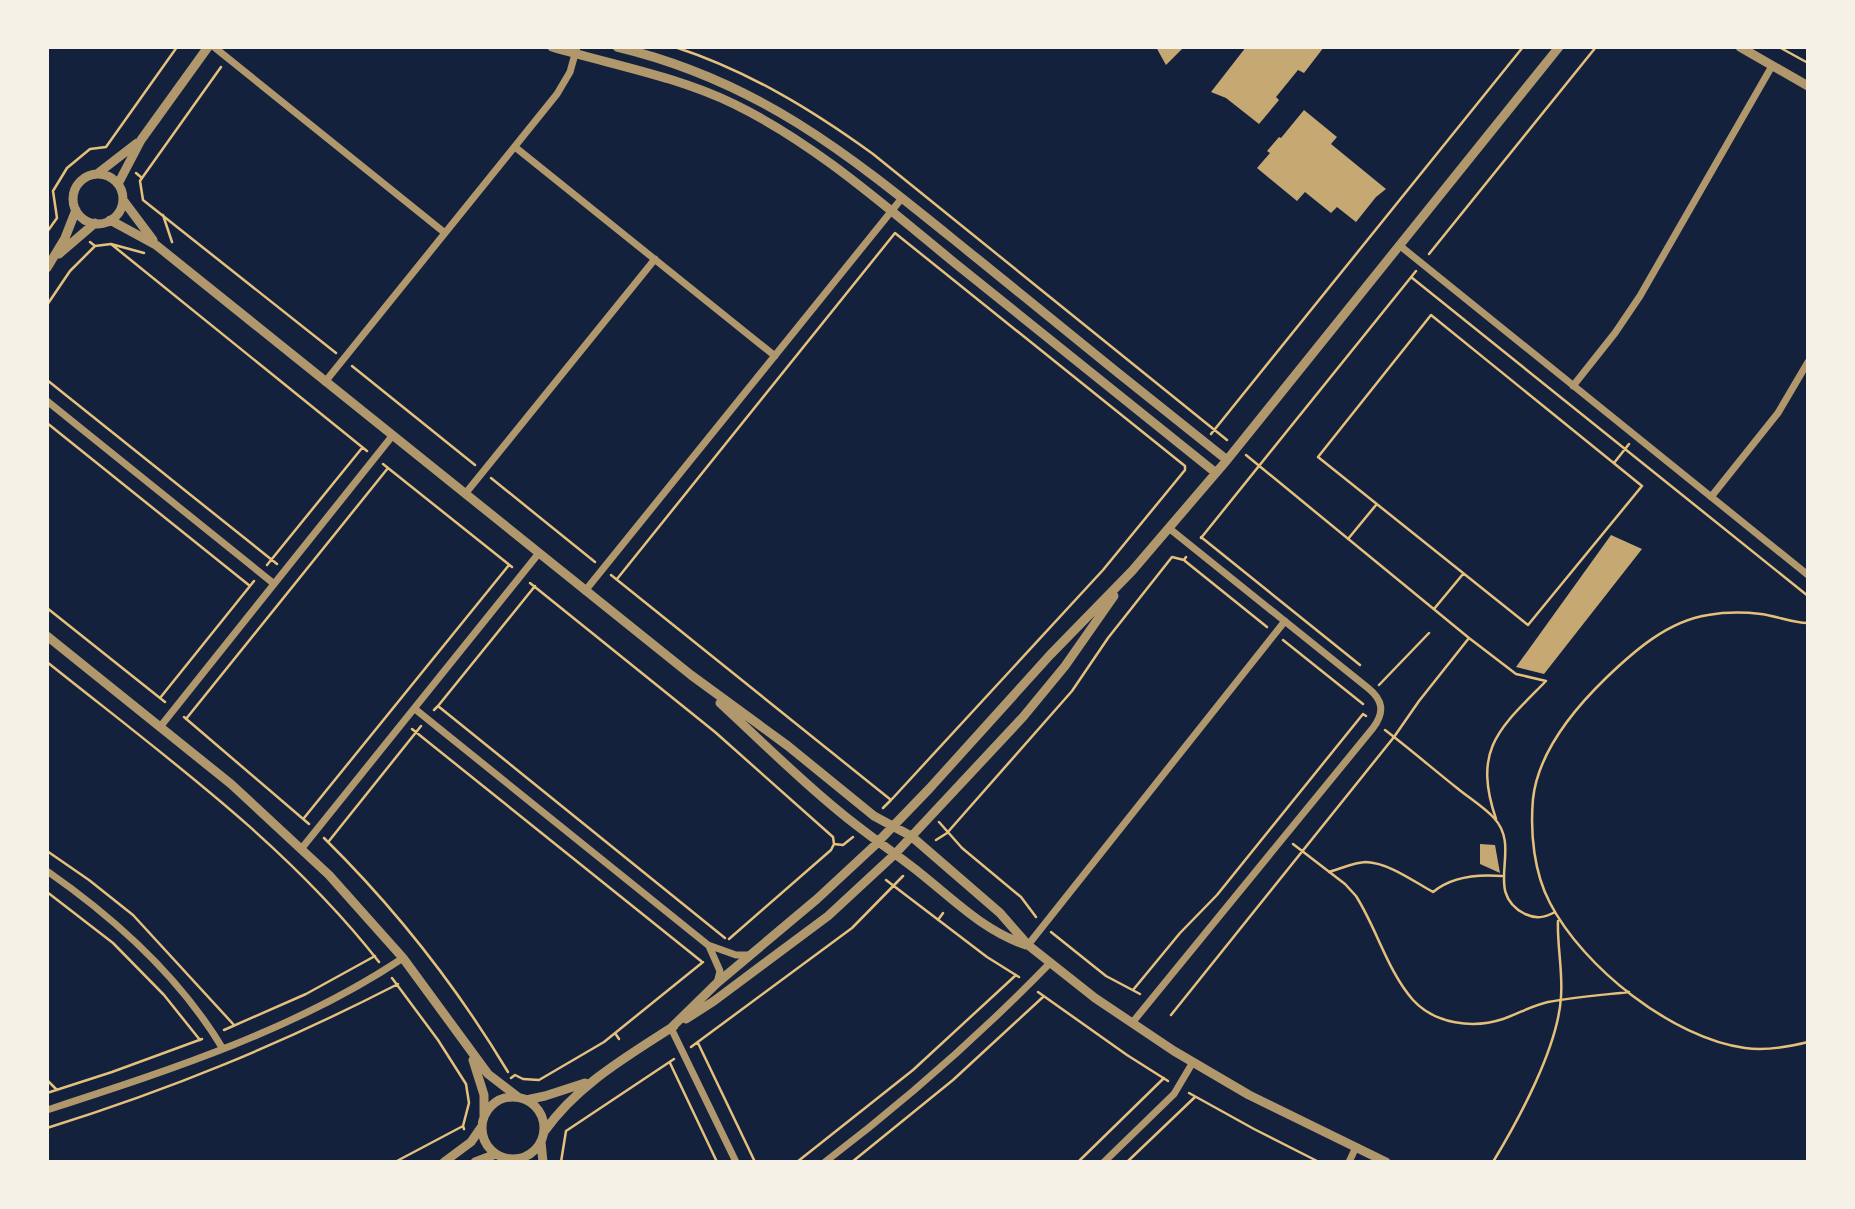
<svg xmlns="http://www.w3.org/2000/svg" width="1855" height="1209" font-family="Overpass,sans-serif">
	<rect width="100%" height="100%" fill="#14213d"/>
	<path fill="#c6a872" d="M1156,47H1184L1166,65Z
		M1246,47H1324L1304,73L1298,70L1276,97L1279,100L1259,124L1226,98L1211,92Z
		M1304,110L1337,137L1331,144L1386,189L1376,197L1356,222L1337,207L1331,213L1305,192L1297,201L1257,168L1270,153L1267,151L1279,137L1281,138Z
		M1611,535L1642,549L1544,674L1516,667Z
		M1480,844L1495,845L1500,873L1480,864Z"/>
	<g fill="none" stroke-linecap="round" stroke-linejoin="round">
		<path stroke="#e5c07b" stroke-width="2.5" d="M675,47C748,71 811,109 873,154L1227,440
			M1779,47L1808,63
			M136,173L142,178L140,181L143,200L336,353
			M142,178L221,67
			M163,215L172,242
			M47,232L57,218L53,191L67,168L90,149L106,147L177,47
			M90,242L95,246L111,244L144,253
			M111,244L367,451
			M1429,254L1596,47
			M1411,277L1808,596
			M47,305L70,271L95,246
			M1431,315L1642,486L1528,625L1318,457Z
			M352,366L475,465
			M47,380L277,564
			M47,423L250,586
			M1211,434L1523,47
			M1614,463L1629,444
			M383,464L512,567
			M491,478L595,562
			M1201,537L1360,665
			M1201,538L1416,271
			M1348,539L1376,505
			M1185,561L1267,627
			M267,565L362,448
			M611,575L891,800L883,808
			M617,579L895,233L1185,466V470L1103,570L892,799
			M530,583L715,732L833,837L834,844
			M47,608L165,702
			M1434,609L1463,574
			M1808,623C1792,623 1777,616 1761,614C1744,612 1725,612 1708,615C1668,621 1634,651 1606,678C1573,710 1538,752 1533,799C1530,833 1534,873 1550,903C1583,967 1672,1038 1745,1048C1765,1051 1788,1047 1808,1042
			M1469,638L1516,674L1546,681C1500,728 1472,748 1496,819
			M1283,640L1363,704
			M47,662C163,755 287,844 379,962
			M1379,685L1429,633
			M160,698L254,581
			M438,706L535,586
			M434,710L438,706L725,938
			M184,717L309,824
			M186,719L388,468
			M412,729L701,961
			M1385,730C1410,749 1433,769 1457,788C1469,798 1484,807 1494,818C1523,849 1482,892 1525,914C1536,919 1544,918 1555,912
			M304,818L509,565
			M939,822L962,848L1021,897L1036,917
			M324,838C395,908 457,987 508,1072
			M936,840L947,833L1072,691L1108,638L1172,557L1184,560L1186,557
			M329,841L421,726
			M1293,844L1345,884L1356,896C1377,929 1387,970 1413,1000C1435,1024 1473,1029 1503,1019C1518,1014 1533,1005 1548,1002C1575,997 1602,995 1629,992
			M47,851L89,880L133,915L234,1025
			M1329,872C1340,869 1355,862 1366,862C1389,863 1413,881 1433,892C1452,876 1478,874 1502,876
			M886,880L987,957L1019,977
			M47,892L113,943L164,995L200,1040
			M938,920L943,913
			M1051,932L1106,976L1140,994
			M729,939L831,850L834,844L843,845L853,837
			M392,978L438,1040L466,1084L469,1103L463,1126L464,1129
			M1133,990L1180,933L1217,895L1363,714L1366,716
			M1038,992L1127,1055L1168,1081
			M1171,1015L1394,737L1419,701L1469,638L1246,455
			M224,1030L306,994L375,956
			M615,1033L619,1039
			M698,1043L755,1162
			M691,1047L852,928L903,876
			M670,1063L717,1162
			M511,1078L515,1075L523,1079L539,1080L604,1042L703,962
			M47,1080L57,1090
			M47,1093L112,1072L202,1039
			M1189,1093L1254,1129L1319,1162
			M47,1128C172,1089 281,1044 398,984
			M395,1162L463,1126
			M561,1162L566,1131L674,1059
			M797,1162L913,1070L1016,975
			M852,1162L953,1080L1043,997
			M1078,1162L1164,1078
			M1127,1162L1195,1097
			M1493,1162C1519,1119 1558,1047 1561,997C1563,971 1557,946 1558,921"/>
		<path stroke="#b1986c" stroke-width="7" d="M214,47L445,233
			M515,147L775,356
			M1399,245L1808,575
			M325,382L557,94L570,72L577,47
			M1573,386L1615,333L1640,296L1772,66
			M47,401L273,583
			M465,494L655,259
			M1711,497L1778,413L1808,362
			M585,591L902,198
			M415,709L708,945L736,955H749
			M160,727L393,435
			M302,848L539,553
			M47,871C116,919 180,977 223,1049
			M1028,945L1285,621
			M709,946L720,971L717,983
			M1132,1023L1373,728C1385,712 1383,700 1368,688L1170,529
			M671,1028L736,1162
			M47,1110C170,1070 295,1030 403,958
			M825,1162C905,1101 980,1035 1050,963
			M1104,1162L1174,1094L1193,1062
			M1349,1162L1356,1147"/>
		<path stroke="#b1986c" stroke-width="9" d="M552,47C613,65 676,76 734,104C816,144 886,207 956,264C1043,334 1129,403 1216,473
			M617,47C768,83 861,165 979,260C1061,327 1144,394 1227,460
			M1740,47L1808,86
			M97,174L137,143
			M73 199a25 25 0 1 1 50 0a25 25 0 1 1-50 0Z
			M118,184L141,140L208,47
			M123,200L153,240
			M110,220L156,245L691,675L788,746L874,816L911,836L1000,913L1028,945L1095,998L1174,1051L1249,1095L1386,1162
			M59,254L95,223
			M47,268L65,238L76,210
			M47,636L231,784L329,875L403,958L488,1074L518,1097
			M720,703C758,738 795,775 835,808C862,831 892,851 920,873C954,900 984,931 1026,945
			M686,1019L714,1001L828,916L895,854L1023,717L1065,666L1114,596
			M671,1028L717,983L817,899L873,847L929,789L1050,655L1132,571L1227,460L1559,47
			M473,1060L484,1095V1115
			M482 1128a31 31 0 1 1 62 0a31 31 0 1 1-62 0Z
			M526,1100L545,1096L585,1083
			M544,1132C577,1085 626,1057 674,1026
			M541,1142L543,1162
			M444,1162L471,1142L482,1126
			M475,1162L496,1154"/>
	</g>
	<rect width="1855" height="1209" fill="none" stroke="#f6f1e7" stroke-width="98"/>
</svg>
